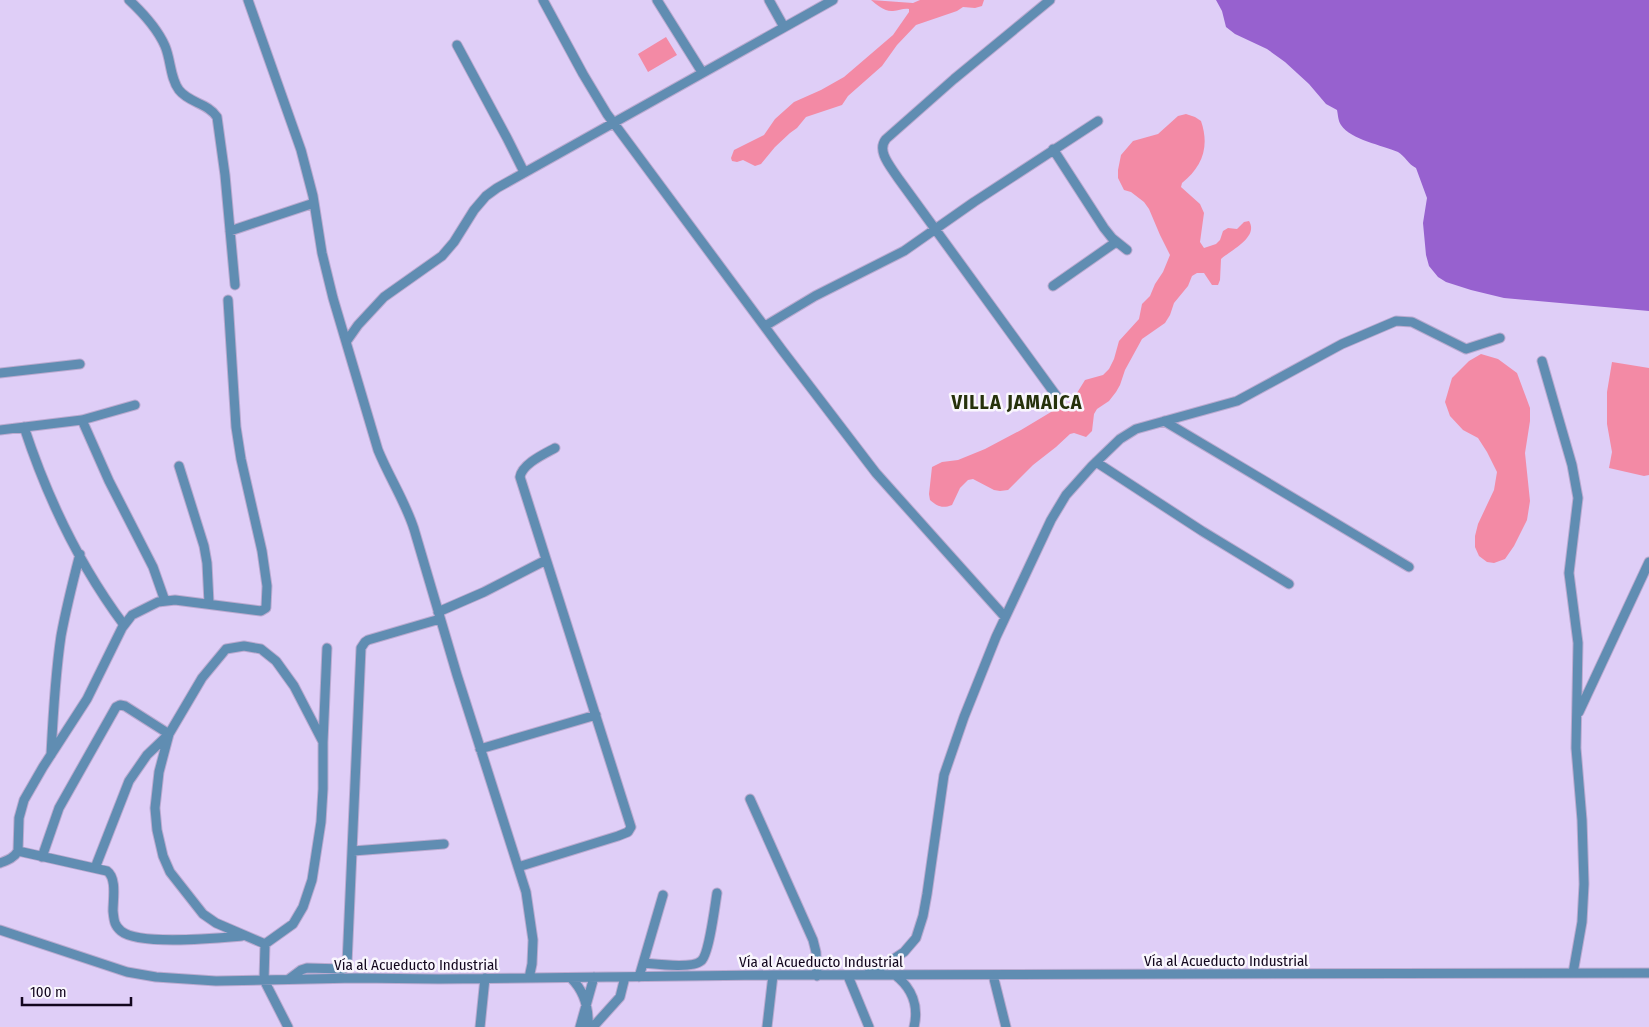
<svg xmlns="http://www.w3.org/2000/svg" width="1649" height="1027" font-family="'Fira Sans Condensed',sans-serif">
	<rect width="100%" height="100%" fill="#dfcef7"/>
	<path fill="#f38aa5" d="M871,0L913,3L920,0H984L982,6L975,8L963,7L957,11L916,25L897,45L882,66L848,96L842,105L806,117L797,128L790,133L775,147L761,164L755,166L743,160L737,162L732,161L731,158L734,150L764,135L775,119L794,102L821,90L844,77L893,35L909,12V9C903,8 899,11 893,11C885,12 877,5 871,0Z
		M666,37L677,55L648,72L638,54Z
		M1186,114L1195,117L1201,121C1210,147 1202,167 1182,183L1181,187L1200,204L1204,213L1200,242L1204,248L1216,244L1220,240L1223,231L1228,228L1237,229L1244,222L1249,221C1259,237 1231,250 1221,259L1220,280L1218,285H1212L1204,273H1197L1192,276L1188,286L1174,303L1170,315L1165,323L1142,339L1125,370L1120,385L1116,392L1109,401L1097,409L1094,414L1092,431L1086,437L1074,433L1070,434L1056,447L1033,465L1008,490L1000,491L994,490L973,479L968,480L960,488L952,505C942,509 937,506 930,500L929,494L932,467L942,462L958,460L985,449L1021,430L1056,409L1072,401L1085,380L1103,375L1109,369L1114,359L1119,341L1139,319L1142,304L1150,296L1155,284L1163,272L1170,255L1160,235L1149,209L1144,202L1131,192L1124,190L1118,178V170L1121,155L1133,141L1158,134L1178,116Z
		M1481,354L1498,359L1517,373L1530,408V421L1525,453L1530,501L1527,520L1514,546L1505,559L1494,563L1487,562L1479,556L1475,547V536L1478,524L1494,490L1497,472L1487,452L1478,438L1463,430L1450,416L1445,402L1452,378L1469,361Z
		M1612,362L1649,368V475L1644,476L1609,468L1612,452L1607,424V392Z"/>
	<path fill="#9761cf" d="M1216,0H1649V311L1504,298L1471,290L1446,282L1438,277L1429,266L1426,255L1423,223L1427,198L1416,168C1408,164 1405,156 1398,152C1382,145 1351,140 1341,125C1338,121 1338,114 1337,110L1326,104L1309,84L1285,62L1267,49L1235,34L1226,27L1222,11Z"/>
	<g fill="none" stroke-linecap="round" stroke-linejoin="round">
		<g stroke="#baaad0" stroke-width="11">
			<path id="street" d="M129,0C143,13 157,28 165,46C171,60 170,78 179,90C189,103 208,103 217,117L225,175L235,285
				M248,0L301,150L313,196L322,253L333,298L378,450C389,477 405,501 414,529L457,675L526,892L533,940L532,964L529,978
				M543,0L583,74L607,114L782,350L876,473L1005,617
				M657,0L702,72
				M769,0L784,27
				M1050,0L954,79L886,139C876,151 891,167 898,178L1058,398
				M457,45L507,138L524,172
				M1053,149L1104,228L1112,238L1127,250
				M230,231L314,203
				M1053,286L1116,242
				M765,326L815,296L904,251L974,202L1098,121
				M346,342L358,325L384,297L442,256L454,242L474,210L486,196L497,188L833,0
				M1542,361L1572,465L1578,498L1569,573L1578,643L1576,748L1582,820L1584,884L1582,922L1573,973
				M0,373L80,364
				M82,420L109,481L153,567L165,601
				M1164,421L1409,567
				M24,427C47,497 80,566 124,625
				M0,430L82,420L135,405
				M1096,462L1202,531L1289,584
				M179,466L204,546L207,563L209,603
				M438,612L484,592L546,560
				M244,646L261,649L276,661L294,686L323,742V789L321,822L312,880L303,907L293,924L265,944L216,923L203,914L170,872L163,856L157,830L155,808L159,772L169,734L202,678L226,649Z
				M1579,712L1649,562
				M323,742L327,648
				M480,749L596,715
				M51,755C53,716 55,676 61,636C66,609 73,581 80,554
				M750,799L813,940L816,952L817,976
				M18,851L107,871C117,878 113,899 113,911C114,920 114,925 121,931C139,946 218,938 242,936
				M353,851L444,844
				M42,857L59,808L116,707L120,705L125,706L169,734L147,755L129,781L95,868
				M0,863C8,860 14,858 18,851L19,818L24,800L43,767L87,699L122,628L132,615L158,602L175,600L261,611L266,608L267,586L262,551L241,459L236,427L228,300
				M518,867L618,836L628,832L631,827L520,477C522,464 544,454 555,448
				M0,930L127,972L156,977L216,981L356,978L439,979L773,975L1649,973
				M265,944L264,980L288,1027
				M643,963C655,964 692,969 701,961C709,955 715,905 717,893
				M868,974L886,964L904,952L916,938L923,916L927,894L944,775L964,717L996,637L1051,520L1066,495L1092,466L1120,439L1136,429L1237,401L1342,344L1396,321L1412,322L1466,349L1500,338
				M895,975C912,988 919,1006 914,1027
				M993,975L1006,1027
				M848,976L869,1027
				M639,977L663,895
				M571,978C584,991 589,1009 588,1027
				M289,979L301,970L307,968L343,969L347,964L361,648L365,642L368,640L440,619
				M480,1027L485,978
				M580,1027L594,977
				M593,1027L620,997L625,977
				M767,1027L773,975"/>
		</g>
		<use href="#street" stroke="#608db2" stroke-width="9"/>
	</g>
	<g text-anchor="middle" stroke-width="5" stroke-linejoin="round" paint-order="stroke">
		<g font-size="15" fill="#13071e" stroke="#f9f6fd">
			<text x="1226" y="966">Vía al Acueducto Industrial</text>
			<text x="821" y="967">Vía al Acueducto Industrial</text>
			<text x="416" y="970">Vía al Acueducto Industrial</text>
		</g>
		<g font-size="20" font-weight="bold" letter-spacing="1" fill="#26310c" stroke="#f9f6fd">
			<text x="1017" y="409">VILLA JAMAICA</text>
		</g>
	</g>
	<path d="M22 997v8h109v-8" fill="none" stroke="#13071e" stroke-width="2.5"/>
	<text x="30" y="997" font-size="15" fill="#13071e" stroke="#f9f6fd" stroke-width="4" paint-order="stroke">100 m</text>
</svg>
